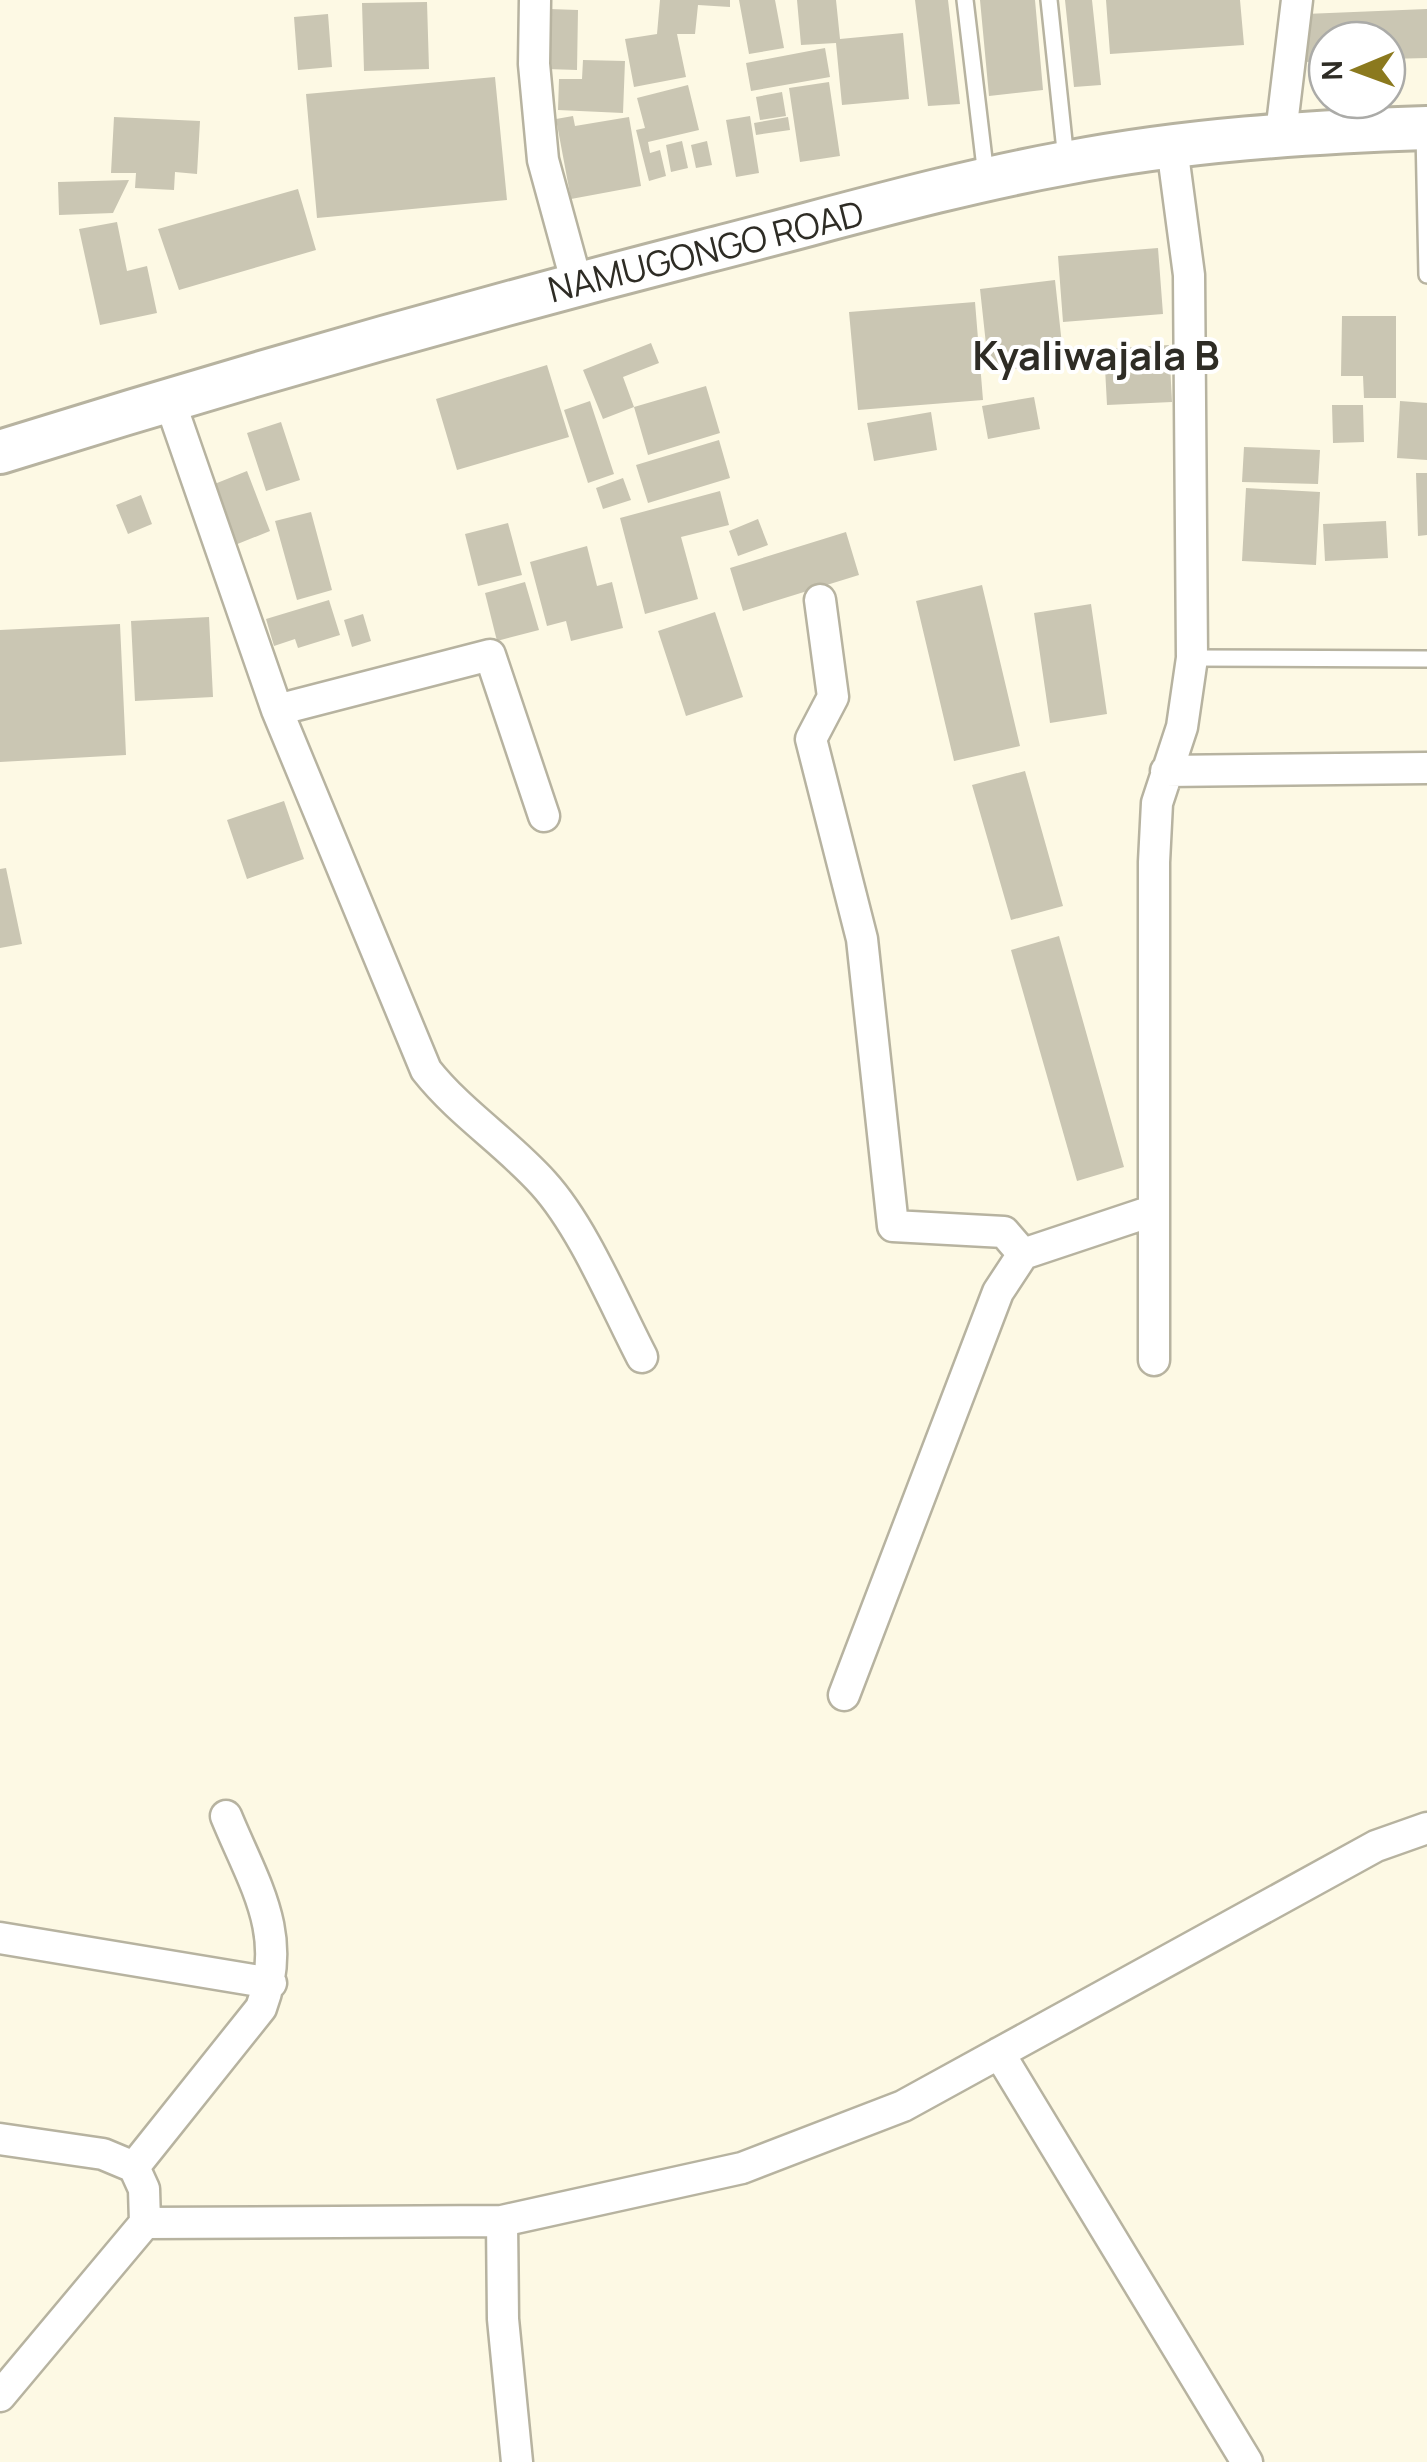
<svg xmlns="http://www.w3.org/2000/svg" width="1427" height="2462" font-family="Manrope,sans-serif">
	<rect width="100%" height="100%" fill="#fdf9e4"/>
	<path fill="#cac6b3" d="M660,0H730V7L698,5L695,34H677L686,77L634,87L625,39L657,34Z
		M739,0H775L784,48L749,54Z
		M797,0H836L840,39L903,33L909,99L842,105L836,43L801,45Z
		M915,0H948L960,104L928,106Z
		M980,0H1035L1043,90L989,96Z
		M1065,0H1092L1101,85L1074,87Z
		M1106,0H1240L1244,45L1110,54Z
		M427,2L429,69L364,71L362,3Z
		M549,9L578,10L577,70L547,69Z
		M1427,9V58L1387,59V40H1327V61L1306,62L1305,14Z
		M328,14L332,67L298,70L294,17Z
		M825,48L830,77L751,91L746,63Z
		M583,60L625,61L623,113L558,110L559,79H582Z
		M495,77L507,200L317,218L306,94Z
		M829,82L840,156L800,162L789,88Z
		M688,85L699,130L648,142L650,153L660,150L666,176L649,181L636,130L645,128L637,98Z
		M782,92L786,116L760,120L756,97Z
		M573,116L575,126L629,117L641,186L571,199L556,119Z
		M750,116L759,173L736,177L726,120Z
		M114,117L200,121L197,174L175,172L174,190L135,188L136,173H111Z
		M788,117L790,130L756,135L754,123Z
		M682,141L688,168L671,172L666,145Z
		M707,141L712,165L696,168L691,145Z
		M129,180L113,213L59,215L58,182Z
		M298,189L316,250L179,290L158,229Z
		M117,222L127,271L147,266L157,313L100,325L79,229Z
		M1158,248L1163,314L1063,322L1058,256Z
		M1055,280L1064,363L989,372L980,289Z
		M975,302L983,400L858,410L849,312Z
		M1342,316H1396V398H1364L1363,376H1341Z
		M651,343L659,363L623,377L634,407L603,419L583,370Z
		M1169,345L1172,402L1107,405L1104,349Z
		M547,365L569,437L457,470L436,399Z
		M706,386L720,433L648,455L634,407Z
		M1034,397L1040,429L988,439L982,406Z
		M590,401L614,474L588,483L564,410Z
		M1400,401L1427,403V460L1397,458Z
		M1332,405H1363L1364,442L1333,443Z
		M931,412L937,450L874,461L867,423Z
		M281,422L300,480L266,491L247,433Z
		M719,440L730,478L648,503L636,465Z
		M1244,447L1320,450L1318,484L1242,482Z
		M247,471L270,531L235,545L212,485Z
		M1416,473H1427V535L1418,536Z
		M623,478L631,500L603,509L596,488Z
		M1246,488L1320,492L1316,565L1242,561Z
		M720,491L729,525L681,537L698,599L645,614L620,518Z
		M141,495L152,524L128,534L116,505Z
		M311,512L332,590L297,600L275,521Z
		M758,519L768,545L738,556L729,531Z
		M1386,521L1388,558L1325,561L1323,524Z
		M508,523L522,575L478,586L465,534Z
		M846,532L859,575L743,611L730,568Z
		M587,546L597,586L612,582L623,628L571,641L566,621L547,626L530,562Z
		M525,582L539,630L497,641L485,593Z
		M982,585L1020,746L954,761L916,601Z
		M329,600L340,635L298,648L295,639L274,646L266,619Z
		M1091,604L1107,714L1050,723L1034,613Z
		M715,612L743,697L686,716L658,631Z
		M363,614L371,641L352,647L344,620Z
		M209,617L213,697L135,701L131,621Z
		M120,624L126,755L0,762V630Z
		M1025,771L1063,906L1011,920L972,785Z
		M284,801L304,859L247,879L227,820Z
		M6,868L22,944L0,948V869Z
		M1059,936L1124,1167L1077,1181L1011,950Z"/>
	<g fill="none" stroke-linecap="round" stroke-linejoin="round">
		<g stroke="#b7b3a0" stroke-width="20">
			<path id="service" d="M965,0L986,176
				M1049,0L1066,160
				M1424,132L1427,275
				M1192,658L1427,659"/>
		</g>
		<g stroke="#b7b3a0" stroke-width="35">
			<path id="minor" d="M535,0L534,64L543,160L577,284
				M1281,133L1297,0
				M169,399L277,710L426,1070C460,1113 506,1142 543,1183C583,1227 614,1303 642,1357
				M820,600L833,697L811,739L862,939L893,1226L1004,1232L1023,1254
				M277,710L490,655L544,816
				M1166,771L1427,768
				M1154,1360V862L1157,803L1182,727L1192,658L1189,275L1172,147
				M844,1695L998,1292L1023,1254L1152,1211
				M0,1938L271,1983
				M999,2053L1247,2462
				M0,2139L103,2154L134,2167L144,2189L145,2223
				M134,2167L261,2008C289,1934 254,1884 226,1816
				M502,2221L503,2319L517,2462
				M0,2396L145,2223L502,2221L742,2168L903,2106L1376,1846L1427,1828"/>
		</g>
		<g stroke="#b7b3a0" stroke-width="48">
			<path id="secondary" d="M0,452C233,379 469,312 706,251C825,221 945,185 1066,163C1185,140 1306,132 1427,128"/>
		</g>
		<use href="#service" stroke="#fff" stroke-width="15"/>
		<use href="#minor" stroke="#fff" stroke-width="30"/>
		<use href="#secondary" stroke="#fff" stroke-width="42"/>
	</g>
	<g text-anchor="middle" stroke-width="8" stroke-linejoin="round" paint-order="stroke">
		<g font-size="35" fill="#2e2c25" stroke="#fff">
			<text transform="translate(706 252) rotate(-14)" y="12">NAMUGONGO ROAD</text>
		</g>
		<g font-size="40" font-weight="bold" fill="#2e2c25" stroke="#fff">
			<text x="1096" y="370">Kyaliwajala B</text>
		</g>
	</g>
	<g transform="translate(1357 70) rotate(269)"><circle r="48" fill="#ffffff" stroke="#ababa8" stroke-width="2.5"/>
	<path d="M0-8L18 38L0 25L-18 38Z" fill="#8b791e"/>
	<text y="-15" font-size="28" font-weight="bold" text-anchor="middle" fill="#2e2c25">N</text>
	</g>
</svg>
